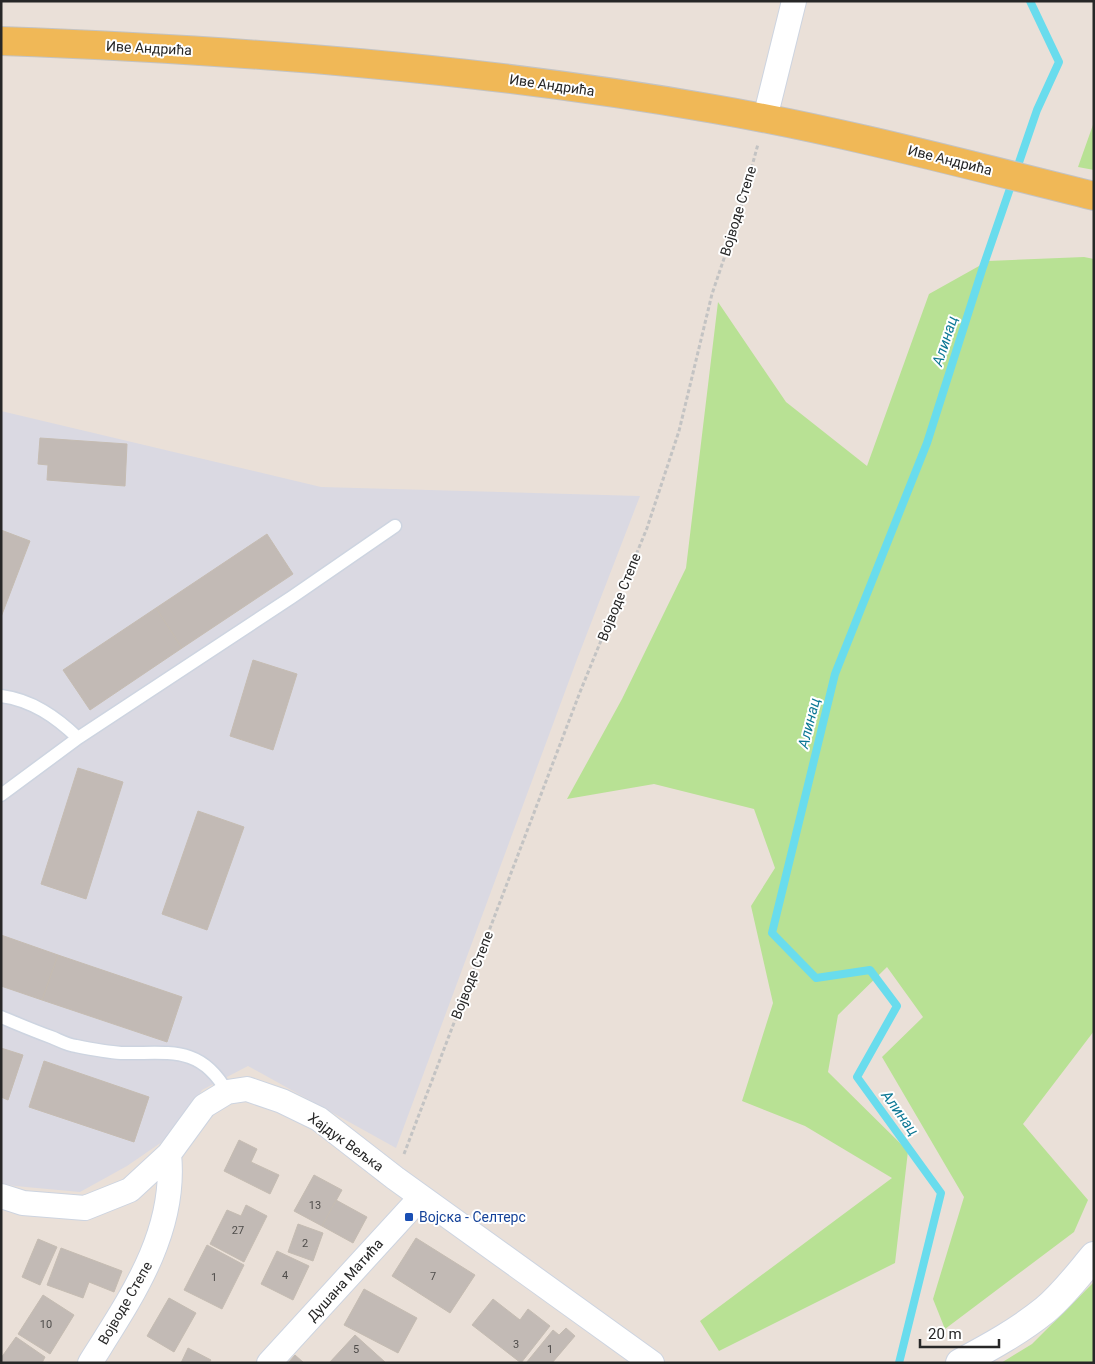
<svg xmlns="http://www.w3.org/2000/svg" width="1095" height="1364" font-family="Roboto,sans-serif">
	<rect width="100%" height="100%" fill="#eae0d8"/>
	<path fill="#dad9e2" d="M1,411L321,487L640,496L576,662L396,1148L248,1066L202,1090L175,1133L127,1166L80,1192L15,1186L1,1183Z"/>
	<path fill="#b8e194" d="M1094,122V170L1078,167Z
		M1084,257L1094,259V1031L1023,1124L1088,1200L1074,1232L945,1329L933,1299L964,1197L882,1057L923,1017L887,967L838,1015L828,1072L908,1151L895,1263L719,1351L700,1321L892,1178L805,1126L742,1101L773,1003L751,906L775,868L754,809L654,784L567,799L622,699L686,568L718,302L786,402L867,466L929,294L988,261Z
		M1094,1282V1363H1001L1032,1344Z"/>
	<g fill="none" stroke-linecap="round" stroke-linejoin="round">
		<path stroke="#69dced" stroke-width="8" d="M899,1363L941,1193L857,1077L897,1006L870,970L816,978L772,933L835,674L927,443L982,270L1037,110L1059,62L1030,1"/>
	</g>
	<path fill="#c2bab5" stroke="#c5bcb2" d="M40,438L127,444L125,486L47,480L48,465L38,464Z
		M1,530L30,541L1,617Z
		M267,534L293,574L182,648L156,608Z
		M156,608L182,648L90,710L63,670Z
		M253,660L297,674L273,750L230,736Z
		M78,768L123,782L86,899L41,884Z
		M198,811L244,827L207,930L162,914Z
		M1,935L58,955L42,1000L1,986Z
		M58,955L182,997L167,1042L42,1000Z
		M1,1048L23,1055L8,1100L1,1097Z
		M44,1061L149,1097L134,1142L29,1107Z
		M239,1140L257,1149L251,1162L279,1175L270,1194L224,1171Z
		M314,1175L342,1190L322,1226L294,1211Z
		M336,1200L367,1217L353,1243L322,1226Z
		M246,1205L267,1216L244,1262L210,1244L227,1210L241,1216Z
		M298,1224L323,1233L313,1261L288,1252Z
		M416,1238L475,1275L450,1313L392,1276Z
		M38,1239L57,1247L40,1285L22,1277Z
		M207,1245L244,1265L222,1309L184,1290Z
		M61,1248L122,1271L114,1292L89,1282L83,1298L47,1285Z
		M277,1251L309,1266L293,1300L261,1284Z
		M364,1289L417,1318L398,1353L344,1325Z
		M43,1295L74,1315L50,1354L18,1334Z
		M169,1298L196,1313L174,1352L147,1336Z
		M493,1299L520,1320L528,1309L550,1326L521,1363L472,1325Z
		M566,1328L575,1336L552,1363H526L553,1330L559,1335Z
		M355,1335L385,1362L384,1363L330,1362Z
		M16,1337L45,1357L42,1363H1V1358Z
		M188,1348L211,1360L209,1363H181Z
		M295,1355L304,1363H288Z"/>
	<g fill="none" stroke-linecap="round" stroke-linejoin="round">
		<g stroke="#cdd4e0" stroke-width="15">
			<path id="service" d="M1,696C32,700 56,717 78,738
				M1,795L78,738L292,597L395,526
				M1,1017C18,1024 34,1031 51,1037C59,1040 67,1045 76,1046C91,1049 106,1052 121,1053C168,1054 200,1044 227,1092"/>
		</g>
		<g stroke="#cdd4e0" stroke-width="26">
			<path id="minor" d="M765,118L794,1
				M1,1196L23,1203L85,1208L130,1190L169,1154L204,1106L227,1092L247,1089L282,1101L319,1119L395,1178L652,1363
				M90,1363C130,1299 177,1233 169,1154
				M269,1363L421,1197"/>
		</g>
		<g stroke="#cdd4e0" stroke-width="30">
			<path id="secondary" d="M960,1363C990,1347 1019,1331 1045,1310C1064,1294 1078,1275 1094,1256"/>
		</g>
		<g stroke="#c3c3c3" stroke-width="30">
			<path id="primary" d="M1,41C240,50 479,68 714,109C842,131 968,165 1094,196"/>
		</g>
		<path stroke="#c3c3c3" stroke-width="3" stroke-dasharray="4 2.5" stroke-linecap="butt" d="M404,1154L580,692L647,528L679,431L712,294L739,214L758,144"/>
		<use href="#service" stroke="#fff" stroke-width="12"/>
		<use href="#minor" stroke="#fff" stroke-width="24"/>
		<use href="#secondary" stroke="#fff" stroke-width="28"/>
		<use href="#primary" stroke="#f0b857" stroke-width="28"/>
	</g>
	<rect fill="#1a4fb4" stroke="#fff" stroke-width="2" x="404" y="1212" width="10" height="10" rx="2.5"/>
	<g text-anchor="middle" stroke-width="4" stroke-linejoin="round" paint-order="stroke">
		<g font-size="11" fill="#4e4c4a">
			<text x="315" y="1209">13</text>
			<text x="238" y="1234">27</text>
			<text x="305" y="1247">2</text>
			<text x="285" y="1279">4</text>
			<text x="433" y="1280">7</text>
			<text x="214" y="1281">1</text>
			<text x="46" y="1328">10</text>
			<text x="516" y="1348">3</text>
			<text x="356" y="1353">5</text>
			<text x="550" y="1353">1</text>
		</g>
		<g font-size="14" fill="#272727" stroke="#fff">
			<text transform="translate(149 48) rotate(3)" y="5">Иве Андрића</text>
			<text transform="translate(552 85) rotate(8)" y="5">Иве Андрића</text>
			<text transform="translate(950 160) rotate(14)" y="5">Иве Андрића</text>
			<text transform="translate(738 211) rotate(-73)" y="5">Војводе Степе</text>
			<text transform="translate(619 597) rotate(-68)" y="5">Војводе Степе</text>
			<text transform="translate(472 975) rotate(-69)" y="5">Војводе Степе</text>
			<text transform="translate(346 1142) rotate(36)" y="5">Хајдук Вељка</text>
			<text transform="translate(345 1280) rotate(-48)" y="5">Душана Матића</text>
			<text transform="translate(125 1303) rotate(-60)" y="5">Војводе Степе</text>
		</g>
		<g font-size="14" fill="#164399" stroke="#fff" text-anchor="start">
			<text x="419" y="1222">Војска - Селтерс</text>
		</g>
		<g font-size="15" font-style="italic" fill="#0d7895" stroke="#fff">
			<text transform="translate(945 341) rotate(-72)" y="5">Алинац</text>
			<text transform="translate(809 723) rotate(-76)" y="5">Алинац</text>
			<text transform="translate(900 1113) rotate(54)" y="5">Алинац</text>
		</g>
	</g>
	<rect width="1095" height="1364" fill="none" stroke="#272727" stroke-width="5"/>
	<path d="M920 1339v8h79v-8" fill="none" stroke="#272727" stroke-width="2.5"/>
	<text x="928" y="1339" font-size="15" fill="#272727" stroke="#ffffff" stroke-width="4" paint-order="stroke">20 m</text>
</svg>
